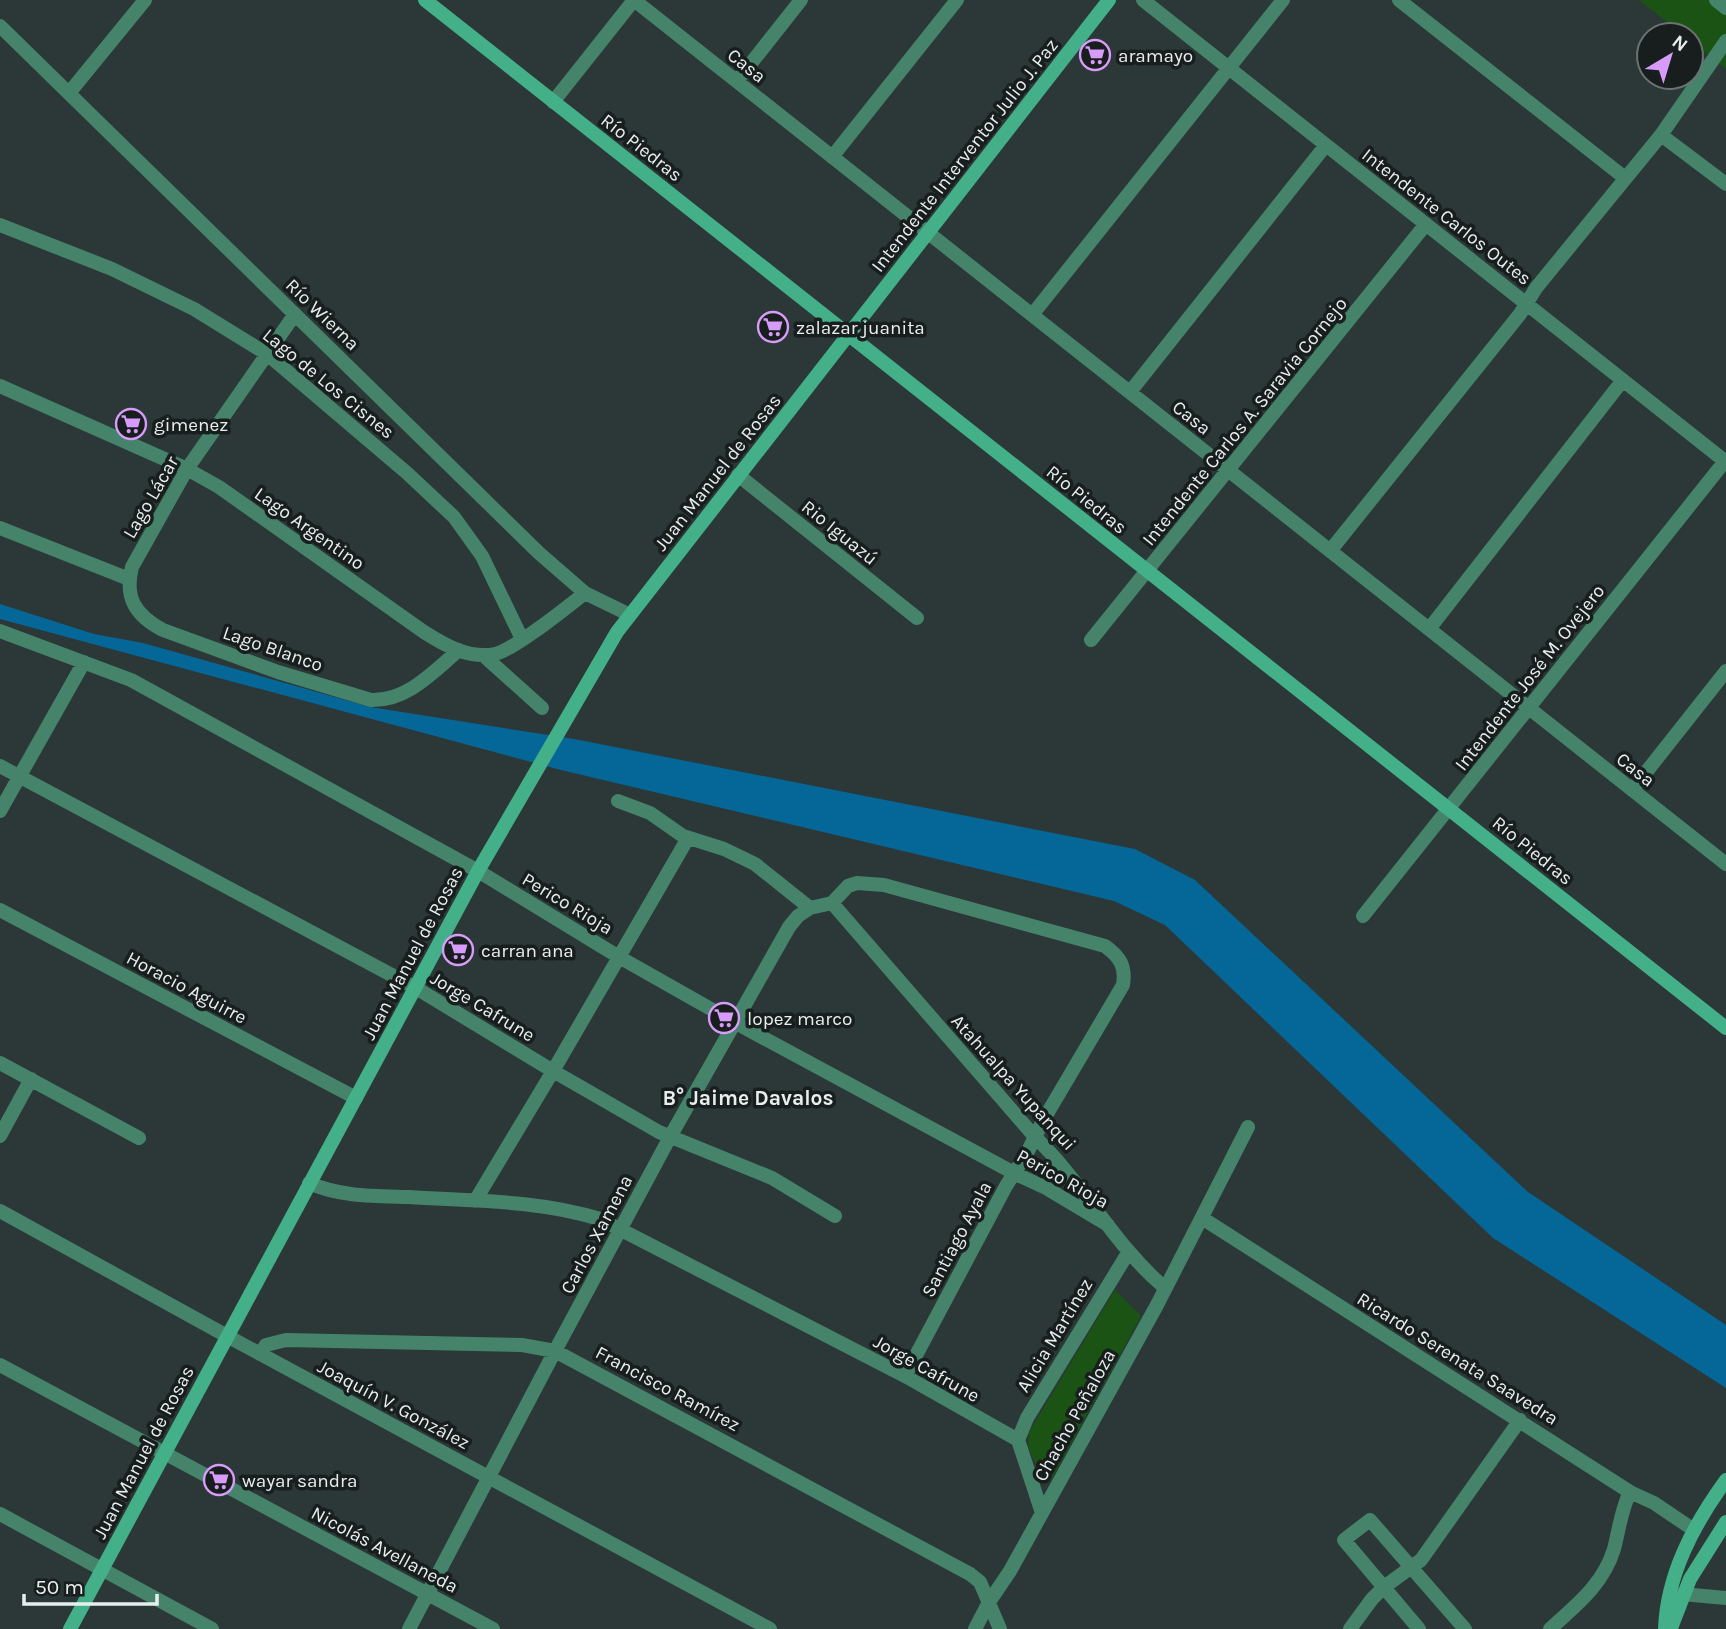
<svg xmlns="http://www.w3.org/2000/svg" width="1726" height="1629" font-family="Karla,sans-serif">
	<rect width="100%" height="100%" fill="#2b3837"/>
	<path fill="#1b5315" d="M1639,0H1726V69L1691,41V35H1683Z
		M1115,1290L1141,1316L1051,1480L1044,1482L1028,1447L1029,1432Z"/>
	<path fill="#056797" d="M0,604L94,634L143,643L370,707L574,739L1135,849L1195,880L1528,1192L1726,1325V1388L1493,1238L1165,925L1114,901L561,770L0,619Z"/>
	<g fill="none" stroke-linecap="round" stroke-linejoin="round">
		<path stroke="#45846b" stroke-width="14" d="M634,0L1726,864
			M1143,0L1726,462
			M1399,0L1625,178
			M1716,0L1726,8
			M0,26L539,553L585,593L630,615
			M737,81L801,0
			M69,93L145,0
			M553,102L634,0
			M1661,135L1726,184
			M832,157L957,0
			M0,225L112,269L194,309L267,354L407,473L454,517L482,556L522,639
			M295,314L187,469L132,567C124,598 136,616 163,630L278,672L371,700C407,701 432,673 459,650
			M1032,315L1283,0
			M0,386L187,469L219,487L424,632C446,646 469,659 495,654C514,650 567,607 585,593
			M1130,392L1326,145
			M738,475L917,618
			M0,528L129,579
			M1330,551L1520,314L1536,288L1661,135L1726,41
			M1429,629L1623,380
			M0,631L131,680L162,697L478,871L619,957L734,1022L1014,1173L1046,1188L1108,1225
			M1091,640L1426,224
			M483,655L542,708
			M0,766L416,988L553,1071L659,1132L772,1178L835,1216
			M1632,790L1726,671
			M618,801L650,813L683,836L724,849L755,864L810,908
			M0,811L84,662
			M832,903L1035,1137C1084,1184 1113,1244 1165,1288
			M0,910L356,1098
			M1363,916L1725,461
			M0,1063L139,1138
			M0,1136L31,1079
			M309,1183C341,1197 375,1196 409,1197C473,1201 538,1200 600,1219L905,1376L1018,1440L1042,1513
			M475,1201L553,1071L688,838
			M0,1211L227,1336L770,1629
			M1202,1218L1630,1492L1654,1503L1694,1530
			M260,1354L266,1345L286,1340L522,1345L555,1351L970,1574L980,1582L1000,1629
			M0,1365L493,1629
			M1018,1440L1027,1418L1128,1253
			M0,1514L212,1629
			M1682,1594L1726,1598
			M409,1629L555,1351L670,1137L789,927L798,916L810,908L832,903L848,886L857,883L884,885L1105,946C1120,957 1126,966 1123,985L1044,1119L1027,1153L1006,1186L905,1376
			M975,1629L989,1602L1010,1571L1157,1305L1248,1127
			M1350,1629L1372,1599L1384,1587L1421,1560L1520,1420
			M1419,1629L1344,1540L1370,1520L1465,1629
			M1550,1629C1576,1605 1603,1585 1614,1549C1619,1530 1621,1510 1630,1492"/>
		<path stroke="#44b089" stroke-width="14" d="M425,0L1726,1028
			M1671,1628L1690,1579L1726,1522
			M70,1629L478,871L617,632L1109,0
			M1665,1629C1667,1574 1694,1524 1726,1480"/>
	</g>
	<defs>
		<g id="supermarket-ring" transform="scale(1.575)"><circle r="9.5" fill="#181e1d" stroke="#d79bf9" stroke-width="1.5"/><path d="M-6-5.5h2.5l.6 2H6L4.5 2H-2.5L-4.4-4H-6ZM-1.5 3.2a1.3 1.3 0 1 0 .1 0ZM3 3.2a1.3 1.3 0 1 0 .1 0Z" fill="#d79bf9"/></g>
	</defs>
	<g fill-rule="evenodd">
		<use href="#supermarket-ring" x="1095" y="55"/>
		<use href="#supermarket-ring" x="773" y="327"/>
		<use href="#supermarket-ring" x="131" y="424"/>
		<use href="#supermarket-ring" x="458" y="950"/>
		<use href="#supermarket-ring" x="724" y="1018"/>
		<use href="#supermarket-ring" x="219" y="1480"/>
	</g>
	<g text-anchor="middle" stroke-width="7" stroke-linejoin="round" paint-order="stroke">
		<g font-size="19" fill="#e7efee" stroke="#181e1d" text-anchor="start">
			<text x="1118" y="62">aramayo</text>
			<text x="796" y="334">zalazar juanita</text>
			<text x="154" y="431">gimenez</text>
			<text x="481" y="957">carran ana</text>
			<text x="747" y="1025">lopez marco</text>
			<text x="242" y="1487">wayar sandra</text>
		</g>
		<g font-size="19" fill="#e7efee" stroke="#181e1d">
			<text transform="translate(747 65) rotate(38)" y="7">Casa</text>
			<text transform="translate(642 147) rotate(38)" y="7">Río Piedras</text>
			<text transform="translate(964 155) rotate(-52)" y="7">Intendente Interventor Julio J. Paz</text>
			<text transform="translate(1447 216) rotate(38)" y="7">Intendente Carlos Outes</text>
			<text transform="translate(323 314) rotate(44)" y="7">Río Wierna</text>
			<text transform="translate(329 383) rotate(39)" y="7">Lago de Los Cisnes</text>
			<text transform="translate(1192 417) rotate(38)" y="7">Casa</text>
			<text transform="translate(1244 421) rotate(-51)" y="7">Intendente Carlos A. Saravia Cornejo</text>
			<text transform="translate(717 472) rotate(-52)" y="7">Juan Manuel de Rosas</text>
			<text transform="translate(150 497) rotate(-60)" y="7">Lago Lácar</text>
			<text transform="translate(1087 499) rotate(39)" y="7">Río Piedras</text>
			<text transform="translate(310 528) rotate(35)" y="7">Lago Argentino</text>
			<text transform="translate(840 532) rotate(39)" y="7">Rio Iguazú</text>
			<text transform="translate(273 648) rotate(19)" y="7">Lago Blanco</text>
			<text transform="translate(1529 677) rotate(-52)" y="7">Intendente José M. Ovejero</text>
			<text transform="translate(1636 769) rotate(38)" y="7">Casa</text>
			<text transform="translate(1533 850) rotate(39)" y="7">Río Piedras</text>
			<text transform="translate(568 903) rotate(31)" y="7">Perico Rioja</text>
			<text transform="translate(412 953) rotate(-62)" y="7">Juan Manuel de Rosas</text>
			<text transform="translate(187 987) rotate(28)" y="7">Horacio Aguirre</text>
			<text transform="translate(483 1006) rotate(31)" y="7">Jorge Cafrune</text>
			<text transform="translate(1014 1082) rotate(48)" y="7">Atahualpa Yupanqui</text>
			<text transform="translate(1063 1178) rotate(29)" y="7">Perico Rioja</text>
			<text transform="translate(596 1234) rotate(-62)" y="7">Carlos Xamena</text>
			<text transform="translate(956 1239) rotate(-62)" y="7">Santiago Ayala</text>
			<text transform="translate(1054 1335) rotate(-59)" y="7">Alicia Martínez</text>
			<text transform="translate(1458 1358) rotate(32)" y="7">Ricardo Serenata Saavedra</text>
			<text transform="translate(927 1368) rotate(29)" y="7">Jorge Cafrune</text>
			<text transform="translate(668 1388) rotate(28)" y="7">Francisco Ramírez</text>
			<text transform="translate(394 1404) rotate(28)" y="7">Joaquín V. González</text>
			<text transform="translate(1074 1415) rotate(-61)" y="7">Chacho Peñaloza</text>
			<text transform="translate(143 1452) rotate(-62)" y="7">Juan Manuel de Rosas</text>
			<text transform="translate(385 1549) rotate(28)" y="7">Nicolás Avellaneda</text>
		</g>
		<g font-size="21" font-weight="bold" fill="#e7efee" stroke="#181e1d">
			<text x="748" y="1105">B° Jaime Davalos</text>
		</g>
	</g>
	<g transform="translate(1670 56) rotate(38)"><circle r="33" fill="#181e1d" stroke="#6b7271" stroke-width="2"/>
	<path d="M0-5L12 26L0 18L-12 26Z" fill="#d79bf9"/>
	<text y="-10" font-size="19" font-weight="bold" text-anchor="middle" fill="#e7efee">N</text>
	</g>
	<path d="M24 1594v10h133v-10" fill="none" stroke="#e7efee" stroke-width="3.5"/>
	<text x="35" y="1594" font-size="21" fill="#e7efee" stroke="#181e1d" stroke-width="5" paint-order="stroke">50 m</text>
</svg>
